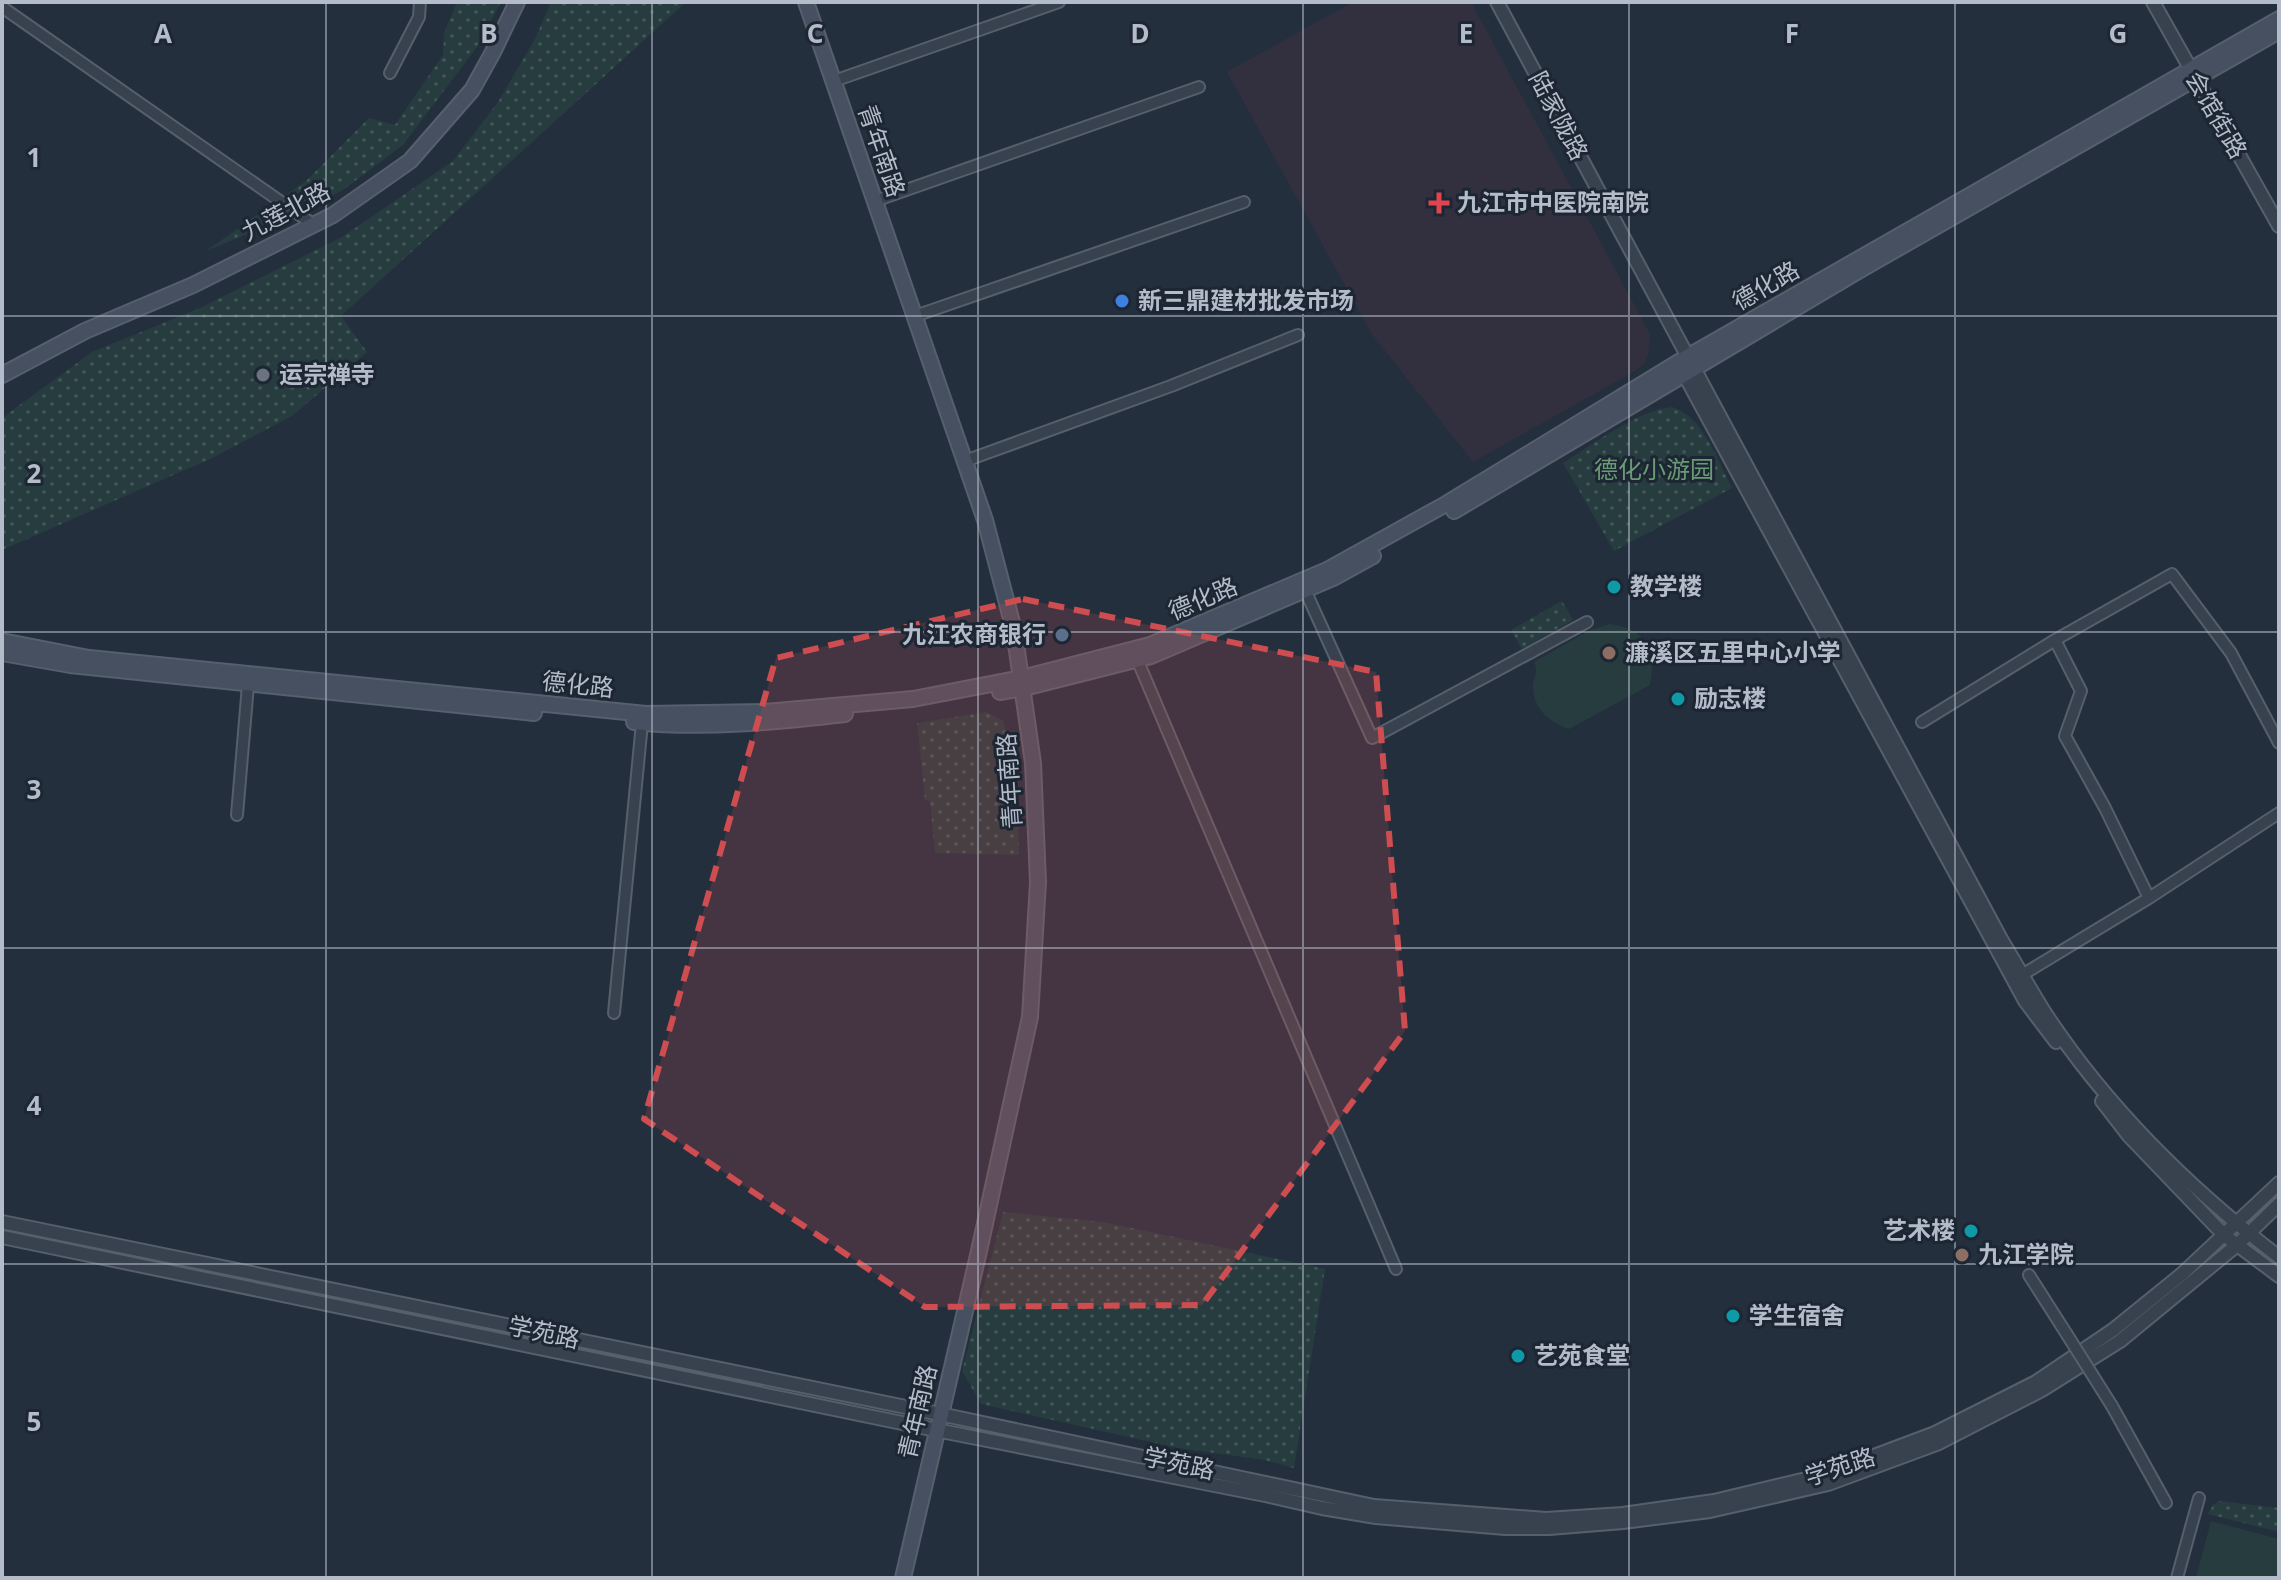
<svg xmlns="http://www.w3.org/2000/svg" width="2281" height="1580" font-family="'Noto Sans','Noto Sans SC',sans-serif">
	<defs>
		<pattern id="grass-dots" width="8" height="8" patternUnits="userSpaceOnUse" patternTransform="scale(2)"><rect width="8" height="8" fill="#263c3f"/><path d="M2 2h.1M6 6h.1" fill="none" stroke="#435659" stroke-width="1.8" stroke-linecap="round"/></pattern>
	</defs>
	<rect width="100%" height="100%" fill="#242f3e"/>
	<path fill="#32303f" d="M1353,2H1471L1650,334L1648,356L1644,364L1635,371L1473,462L1372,334L1227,72Z"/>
	<path fill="url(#grass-dots)" d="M457,2H501L477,47L403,145L343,190L307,209L206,251L306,181L369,118L395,125L443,55L444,33Z
		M551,2H686L341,316L367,352L292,416L212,458L2,550V418L92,352L200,308L342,237L453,161L498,102L535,39Z
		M1672,407C1702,415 1718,461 1732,488L1614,551L1563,463C1592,445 1638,410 1672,407Z
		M1562,601L1573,620L1522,649L1511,630Z
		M986,712L1003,721C1018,766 1018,808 1019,855L935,853L930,801L925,800L917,723Z
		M1003,1212L1103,1222L1325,1269L1294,1468L1265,1460L1178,1448L981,1404L962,1371Z
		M2219,1501L2279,1508V1532L2208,1514L2213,1505Z"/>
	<path fill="#263c3f" d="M1610,624C1647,630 1657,649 1650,685L1569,729C1550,722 1534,710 1533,688C1533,677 1539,672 1534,662L1590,630Z
		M2211,1521L2279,1539V1578H2196Z"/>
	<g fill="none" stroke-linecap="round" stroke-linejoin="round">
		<g stroke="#565f6c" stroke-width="14">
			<path id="minor" d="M2,7L314,225
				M390,73L419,17L420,2
				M834,81L1059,2
				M875,201L1199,87
				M915,316L1244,202
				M965,461L1171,386L1298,335
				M1305,590L1372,738L1587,622
				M1137,659L1396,1269
				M1922,722L2055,640L2172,574L2231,653L2279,743
				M237,815L248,685
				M2149,898L2279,813
				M2022,975L2149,898L2105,808L2065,736L2081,691L2055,640
				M614,1013L642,723
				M2029,1275L2066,1333
				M2112,1406L2166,1503
				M2177,1578L2199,1498"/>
		</g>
		<g stroke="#565f6c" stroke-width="16">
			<path id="tertiary" d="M1497,2L2001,939C2016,964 2030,989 2045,1013C2107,1107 2190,1189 2279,1257
				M2153,2L2279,226
				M1681,366L1684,374L2025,1001L2056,1042
				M2102,1101L2129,1136L2224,1235L2279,1276
				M2,1222L940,1414L1374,1506L1546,1519L1623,1514L1714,1501L1823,1475L1935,1433L2036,1382L2113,1330L2182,1274L2279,1183
				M2,1237L936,1430L1265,1495L1322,1508L1376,1517L1505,1528H1549L1623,1522L1710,1511L1828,1484L1939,1443L2042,1390L2120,1341L2237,1245L2279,1204"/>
		</g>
		<g stroke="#565f6c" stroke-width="18">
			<path id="secondary" d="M806,2L985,520L1014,630L1033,763L1038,882L1030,1017L979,1251L903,1578
				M2,375L85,331L193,285L333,215L410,161L472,90L493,52L517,2
				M1454,511L1865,267L2279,31
				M2,641L89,658L646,714L765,712L913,699L1022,678L1150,645L1327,570L1446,504L1687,357L2279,19
				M2,653L70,665L534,713
				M1000,692L1024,688L1151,656L1333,578L1373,556
				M634,722C705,729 775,722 845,714"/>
		</g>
		<use href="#minor" stroke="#38414e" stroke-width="10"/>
		<use href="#tertiary" stroke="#38414e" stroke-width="12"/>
		<use href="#secondary" stroke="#465061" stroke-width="14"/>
		<g stroke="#565f6c" stroke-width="14" stroke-linecap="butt">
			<path id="minor-bridge" d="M2066,1333L2112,1406"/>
		</g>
		<use href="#minor-bridge" stroke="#38414e" stroke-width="10"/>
	</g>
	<path fill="#ce4d50" fill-opacity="0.2" stroke="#ce4d50" stroke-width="6" stroke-dasharray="16 10" stroke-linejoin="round" d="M1023,599L1376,672L1405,1031L1202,1305L925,1307L644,1119L776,658Z"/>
	<path fill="none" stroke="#b4bcc9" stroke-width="2" stroke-opacity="0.55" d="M326,2V1578M652,2V1578M978,2V1578M1303,2V1578M1629,2V1578M1955,2V1578M2,316H2279M2,632H2279M2,948H2279M2,1264H2279"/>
	<path fill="#e0444e" stroke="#1d2633" stroke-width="3" d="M1435 191h8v8h8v8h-8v8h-8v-8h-8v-8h8z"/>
	<circle fill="#3f7fe0" stroke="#1d2633" stroke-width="3" cx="1122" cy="301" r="8"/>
	<circle fill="#6b7280" stroke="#1d2633" stroke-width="3" cx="263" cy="375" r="8"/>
	<g fill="#0f9aa8" stroke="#1d2633" stroke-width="3">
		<circle cx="1614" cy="587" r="8"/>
		<circle cx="1678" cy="699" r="8"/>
		<circle cx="1971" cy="1231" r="8"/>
		<circle cx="1733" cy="1316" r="8"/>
		<circle cx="1518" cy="1356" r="8"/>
	</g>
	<circle fill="#5c6f8a" stroke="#1d2633" stroke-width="3" cx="1062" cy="635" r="8"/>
	<g fill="#8d6e63" stroke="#1d2633" stroke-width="3">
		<circle cx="1609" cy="653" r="8"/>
		<circle cx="1962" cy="1255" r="8"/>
	</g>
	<g text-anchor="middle" stroke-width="6" stroke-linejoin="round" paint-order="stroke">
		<g font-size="24" fill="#b4bcc9" stroke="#1d2633">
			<text transform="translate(2216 115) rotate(60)" y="8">会馆街路</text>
			<text transform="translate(1558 116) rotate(62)" y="8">陆家陇路</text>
			<text transform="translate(881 151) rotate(71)" y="8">青年南路</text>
			<text transform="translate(286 212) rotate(-28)" y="8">九莲北路</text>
			<text transform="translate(1766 286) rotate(-30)" y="8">德化路</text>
			<text transform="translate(1203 599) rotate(-23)" y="8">德化路</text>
			<text transform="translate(578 685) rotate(6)" y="8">德化路</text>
			<text transform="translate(1010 781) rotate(-94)" y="8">青年南路</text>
			<text transform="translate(544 1333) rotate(12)" y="8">学苑路</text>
			<text transform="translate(918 1412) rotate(-77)" y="8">青年南路</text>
			<text transform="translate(1179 1464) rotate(12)" y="8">学苑路</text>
			<text transform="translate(1840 1467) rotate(-18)" y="8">学苑路</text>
		</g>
		<g font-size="24" font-weight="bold" fill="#b4bcc9" stroke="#1d2633" text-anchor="start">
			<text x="1457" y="211">九江市中医院南院</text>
			<text x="1138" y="309">新三鼎建材批发市场</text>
			<text x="279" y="383">运宗禅寺</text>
			<text x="1630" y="595">教学楼</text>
			<text x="1046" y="643" text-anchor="end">九江农商银行</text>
			<text x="1625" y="661">濂溪区五里中心小学</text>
			<text x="1694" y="707">励志楼</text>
			<text x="1955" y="1239" text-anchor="end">艺术楼</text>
			<text x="1978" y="1263">九江学院</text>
			<text x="1749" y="1324">学生宿舍</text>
			<text x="1534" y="1364">艺苑食堂</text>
		</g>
		<g font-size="24" fill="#6b9a76" stroke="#1d2633">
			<text x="1654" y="478">德化小游园</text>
		</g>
	</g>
	<g font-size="26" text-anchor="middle" font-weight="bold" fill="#b4bcc9" stroke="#1d2633" stroke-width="6" stroke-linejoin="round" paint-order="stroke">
		<text x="163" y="43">A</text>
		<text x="489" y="43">B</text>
		<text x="815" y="43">C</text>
		<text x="1140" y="43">D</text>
		<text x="1466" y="43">E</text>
		<text x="1792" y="43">F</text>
		<text x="2118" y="43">G</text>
		<text x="34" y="167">1</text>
		<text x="34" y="483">2</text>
		<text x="34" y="799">3</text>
		<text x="34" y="1115">4</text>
		<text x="34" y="1431">5</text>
	</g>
	<rect width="2281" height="1580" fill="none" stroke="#b4bcc9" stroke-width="8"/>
</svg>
